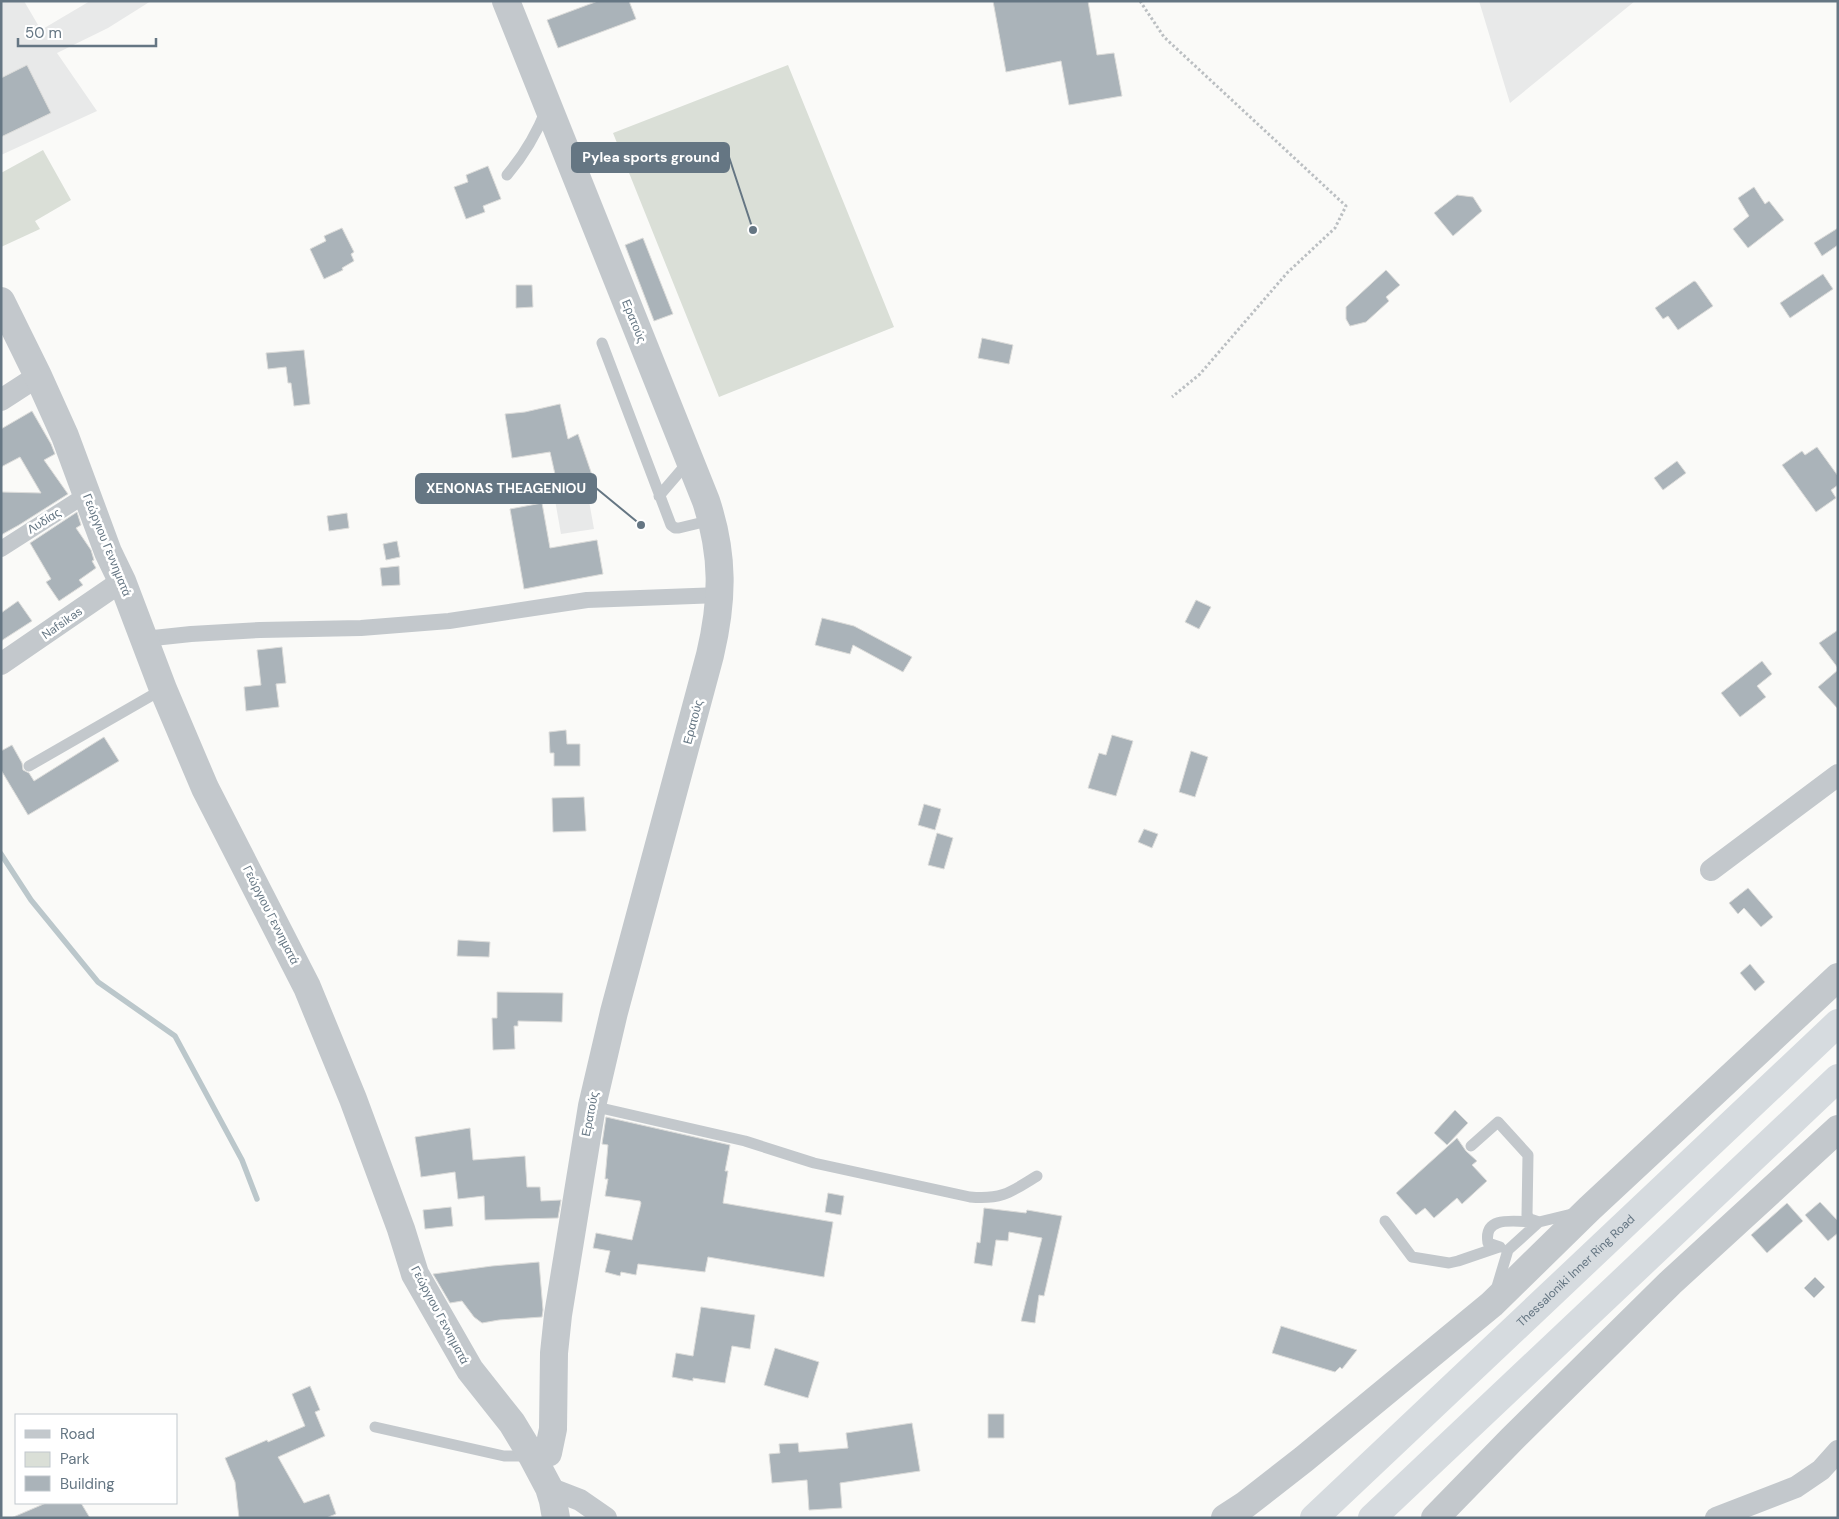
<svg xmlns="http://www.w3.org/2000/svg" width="1839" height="1519" font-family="'DM Sans',sans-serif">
	<rect width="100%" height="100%" fill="#fafaf8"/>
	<path fill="#e8e9e9" d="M1,1H24L41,30L90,1H151L108,28L57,53L97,111L1,155Z
		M1479,1H1635L1510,103Z
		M586,482L596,495L589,501L594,529L561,534L555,500L577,496L574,492Z"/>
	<path fill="#dadfd7" d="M788,65L894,327L719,397L613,133Z
		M43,150L71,200L35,221L40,229L1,247V173Z"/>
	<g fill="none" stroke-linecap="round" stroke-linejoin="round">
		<path stroke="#bbc7cb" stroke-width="5.5" d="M1,854L31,900L98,982L175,1036L242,1160L257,1199"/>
	</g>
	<path fill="#aab3b9" stroke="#dcdcda" d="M598,1H629L636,19L558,48L547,20Z
		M993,1H1088L1097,55L1114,53L1122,96L1069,105L1061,61L1006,72Z
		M27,65L51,113L1,137V78Z
		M488,166L501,199L483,206L485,212L466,219L454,187L468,182L466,175Z
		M1754,187L1765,204L1769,201L1784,220L1748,248L1733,229L1749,216L1738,198Z
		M1457,195L1473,197L1482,211L1453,236L1434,213Z
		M342,228L354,252L351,254L354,261L342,268L343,270L324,279L310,249L326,241L324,236Z
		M1838,228V245L1822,256L1814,243Z
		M643,238L673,314L654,321L625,245Z
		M1386,270L1400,285L1386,297L1389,301L1366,322L1350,326L1346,319V307Z
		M1823,274L1833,289L1790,318L1780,303Z
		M1694,281L1696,282L1713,306L1678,330L1668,316L1663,319L1655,308Z
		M516,285H532L533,307L516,308Z
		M982,338L1013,345L1009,364L978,358Z
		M304,350L310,404L294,406L291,383H288L286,367L268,369L266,353Z
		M560,404L568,439L578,434L592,475L559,492L550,452L512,458L505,414L525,412Z
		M32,411L51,444L55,454L44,460L68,494L19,525L1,535V492L41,493L20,457L1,467V429Z
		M1817,447L1838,476V485L1831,490L1836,498L1816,512L1782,465L1802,451L1805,455Z
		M1677,461L1686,473L1663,490L1654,478Z
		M542,503L550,548L597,540L603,574L524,589L510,509Z
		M77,512L81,525L76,528L91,550L94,560L92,561L96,568L79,580L83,585L59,601L46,582L51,579L30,543Z
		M347,513L349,528L329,531L327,516Z
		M397,541L400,557L386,560L383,544Z
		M399,566L400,585L382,586L380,568Z
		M1196,600L1211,607L1199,629L1185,622Z
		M18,601L32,621L1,641V613Z
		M822,618L854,626L912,657L903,672L853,645L850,654L815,645Z
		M1838,630V668L1819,643Z
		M282,647L286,683L276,684L279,707L246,711L244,687L261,685L257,650Z
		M1762,661L1772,674L1757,686L1766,697L1740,717L1721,693Z
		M1838,670V709L1818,687Z
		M566,730L567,744H580V766H554V753H550L549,732Z
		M1112,735L1133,741L1116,796L1088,788L1099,753L1106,755Z
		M104,737L119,761L28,815L1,770V751L12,745L22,763L23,770L29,773L34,781Z
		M1191,751L1208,757L1195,797L1179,792Z
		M584,797L586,831L553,832L552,798Z
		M924,804L941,809L935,830L918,825Z
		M1144,829L1158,834L1152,848L1138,842Z
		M937,833L953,838L944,869L928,865Z
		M1748,888L1773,917L1761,927L1744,908L1738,914L1729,903Z
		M458,940L490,942L489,957L457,956Z
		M1750,964L1765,982L1755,991L1740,973Z
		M497,992L563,993L562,1022L518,1021V1026H514L515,1049L493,1050L492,1018H497Z
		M1455,1110L1468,1123L1447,1145L1434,1133Z
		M606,1117L730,1145L725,1171H728L723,1203L833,1222L824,1277L708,1257L705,1272L638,1264L636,1275L621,1272L620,1276L605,1272L610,1251L593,1248L596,1233L632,1240L641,1203L640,1201L605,1196L608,1179H605L608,1145L602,1144Z
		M470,1128L473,1160L525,1156L527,1187H540L541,1201L561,1200L558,1218L485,1220L484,1196L458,1199L455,1172L421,1177L415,1137Z
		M1457,1138L1466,1151L1477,1161L1472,1165L1487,1181L1462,1204L1457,1198L1434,1218L1425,1208L1416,1215L1396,1193Z
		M828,1193L844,1196L841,1215L825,1212Z
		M1820,1202L1838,1221V1233L1828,1241L1805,1215Z
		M1787,1203L1803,1221L1767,1253L1751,1235Z
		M451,1207L453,1226L425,1229L423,1210Z
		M984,1208L1026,1213L1027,1210L1062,1216L1044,1296L1039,1295L1035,1323L1021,1321L1042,1238L1009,1232L1008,1241L996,1240L992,1266L974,1263L977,1242L980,1243Z
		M539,1262L543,1310L542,1317L499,1320L482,1323L474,1317L462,1301L450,1303L433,1274L492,1266Z
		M1815,1277L1825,1287L1814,1298L1804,1288Z
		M701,1307L755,1315L750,1349L732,1346L725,1383L693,1378V1381L672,1377L676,1353L693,1356Z
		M1281,1326L1357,1350L1342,1369L1340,1367L1335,1372L1272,1353Z
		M775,1348L819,1362L808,1398L764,1385Z
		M310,1386L320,1410L315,1412L325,1436L278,1457L304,1503L329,1494L336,1514L326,1518H239L235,1482L225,1458L267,1440L268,1442L305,1426L292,1394Z
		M988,1414H1004V1438H988Z
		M912,1423L920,1471L840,1483L842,1508L809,1510L807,1480L772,1483L769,1454L780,1453L779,1444L798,1443L799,1452L848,1448L846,1433Z
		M46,1503H81L90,1518H11Z"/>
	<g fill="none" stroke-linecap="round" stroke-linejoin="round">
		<path stroke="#bbbfc2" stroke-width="3" stroke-dasharray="2.5 2.5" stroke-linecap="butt" d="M1140,1L1164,37L1346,206L1335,228L1287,273L1200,374L1172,397"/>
		<path stroke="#c3c8cc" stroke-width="11" d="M507,175C524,155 536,135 546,110
			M602,343L671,525L675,528H679L712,520
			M659,496L689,461
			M29,766L163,689
			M592,1106L745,1141L814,1163L970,1197C1002,1200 1011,1192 1037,1176
			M1471,1146L1498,1122L1528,1155L1527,1215L1530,1219L1539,1222L1576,1213
			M1385,1221L1412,1257L1449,1263L1458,1261L1499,1247
			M1500,1247L1488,1243C1483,1214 1517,1222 1535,1222
			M1496,1290L1508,1250L1539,1222
			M375,1427L504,1456H530"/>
		<path stroke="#c3c8cc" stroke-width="16" d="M1,549L87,494
			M144,639L191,634L260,630L361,628L449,621L587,600L720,595"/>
		<path stroke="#c3c8cc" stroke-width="22" d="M1,400L38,376
			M1,664L122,581
			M1711,870L1838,775
			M549,1488L580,1500L606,1518
			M1716,1518L1796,1487L1821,1470L1838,1451"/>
		<path stroke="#c3c8cc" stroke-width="28" d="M506,1L706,501C724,555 723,600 710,655L614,1012L592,1106L558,1315L554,1353L553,1429L548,1453L532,1456
			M1,301L38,376L65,436L108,552L122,581L163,689L205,788L307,987L353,1099L401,1229L415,1274L470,1370L512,1423L532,1456L549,1488L553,1501L556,1518
			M1225,1518L1245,1505L1304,1459L1492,1304L1589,1209L1838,977
			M1435,1518L1512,1439L1670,1283L1838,1129"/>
		<g stroke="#d6dbdf" stroke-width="28">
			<path id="s1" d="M1314,1518L1838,1023"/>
			<path d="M1372,1518L1838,1078"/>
		</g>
	</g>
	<g text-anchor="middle" stroke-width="5" stroke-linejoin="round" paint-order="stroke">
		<g font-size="12" fill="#657683" stroke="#fff">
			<text transform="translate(634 321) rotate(68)" y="4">Ερατούς</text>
			<text transform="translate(44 521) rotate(-32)" y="4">Λυδίας</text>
			<text transform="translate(107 545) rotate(68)" y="4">Γεώργιου Γεννηματά</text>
			<text transform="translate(62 623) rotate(-35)" y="4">Nafsikas</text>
			<text transform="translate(693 722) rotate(-75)" y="4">Ερατούς</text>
			<text transform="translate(271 915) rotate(63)" y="4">Γεώργιου Γεννηματά</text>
			<text transform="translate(590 1114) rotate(-79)" y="4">Ερατούς</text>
			<text dy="4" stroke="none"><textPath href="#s1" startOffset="360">Thessaloniki Inner Ring Road</textPath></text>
			<text transform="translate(440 1315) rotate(62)" y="4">Γεώργιου Γεννηματά</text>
		</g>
	</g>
	<path fill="none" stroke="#657683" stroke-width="2" d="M753 230L729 157M641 525L596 488"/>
	<g fill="#657683" stroke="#fff" stroke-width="2">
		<circle cx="753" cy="230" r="5"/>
		<circle cx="641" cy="525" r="5"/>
	</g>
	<g fill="#657683" stroke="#657683" stroke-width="2">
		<rect x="572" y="143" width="157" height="29" rx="5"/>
		<rect x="416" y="474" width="180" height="29" rx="5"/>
	</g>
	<g font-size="14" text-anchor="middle" font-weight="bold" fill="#fff">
		<text x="651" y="162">Pylea sports ground</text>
		<text x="506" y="493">XENONAS THEAGENIOU</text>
	</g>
	<rect width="1839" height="1519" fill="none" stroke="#657683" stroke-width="5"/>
	<rect x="15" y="1414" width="162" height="90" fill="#ffffff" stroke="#c1c8cd"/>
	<rect x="25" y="1430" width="25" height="8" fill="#c3c8cc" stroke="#c1c8cd"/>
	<text x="60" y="1439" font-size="15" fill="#657683">Road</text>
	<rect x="25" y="1452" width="25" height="15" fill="#dadfd7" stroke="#c1c8cd"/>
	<text x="60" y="1464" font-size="15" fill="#657683">Park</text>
	<rect x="25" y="1476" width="25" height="15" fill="#aab3b9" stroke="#c1c8cd"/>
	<text x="60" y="1489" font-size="15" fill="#657683">Building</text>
	<path d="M18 38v8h138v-8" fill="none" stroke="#657683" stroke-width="2.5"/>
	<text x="25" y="38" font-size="15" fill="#657683" stroke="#ffffff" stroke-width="4" paint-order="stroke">50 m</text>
</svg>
